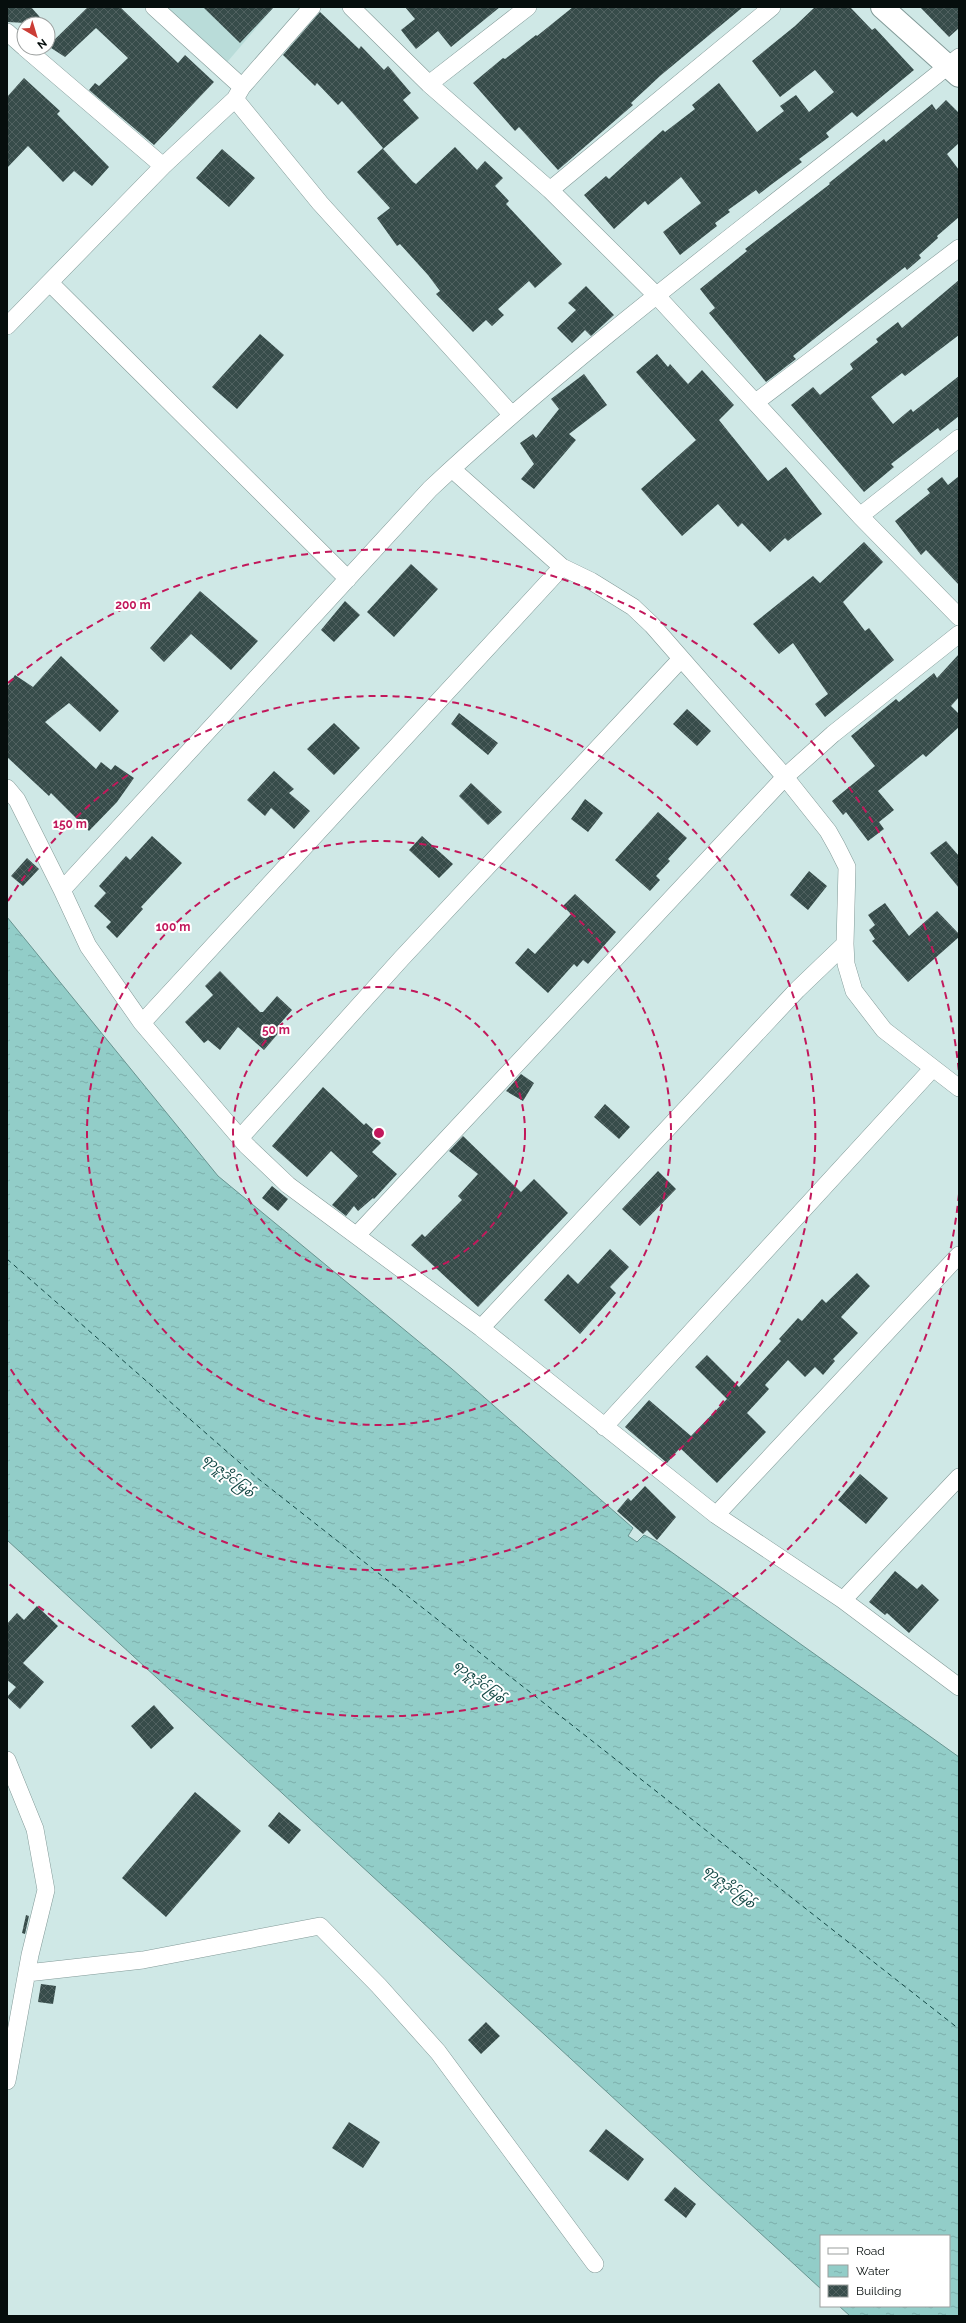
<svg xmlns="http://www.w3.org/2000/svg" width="966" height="2323" font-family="Raleway,'Noto Sans Myanmar',sans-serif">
	<defs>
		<pattern id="water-ripples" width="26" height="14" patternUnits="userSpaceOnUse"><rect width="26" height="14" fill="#92cdc8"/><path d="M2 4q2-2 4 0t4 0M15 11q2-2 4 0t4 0" fill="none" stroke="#7cafab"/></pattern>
		<pattern id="building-cross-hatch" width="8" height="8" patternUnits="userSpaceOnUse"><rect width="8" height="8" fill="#374c4a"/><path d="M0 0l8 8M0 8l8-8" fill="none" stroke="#506160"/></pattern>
	</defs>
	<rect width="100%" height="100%" fill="#cfe8e6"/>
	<path fill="#b9dcd9" d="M161,7H274L223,67Z"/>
	<path fill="url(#water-ripples)" stroke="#689490" d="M7,917L218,1176L452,1369L633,1528L628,1536L637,1542L644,1535L656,1541L959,1757V2316H850L839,2306H949V2236H821V2289L7,1540Z"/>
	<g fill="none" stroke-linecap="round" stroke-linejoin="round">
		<path stroke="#144946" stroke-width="1" stroke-dasharray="5 4" stroke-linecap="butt" d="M7,1259L256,1477L959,2029"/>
	</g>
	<path fill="url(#building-cross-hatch)" d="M7,7H31L46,24L7,22Z
		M88,7H120L178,63L185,55L214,82L154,145L89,90L95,83L99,86L128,58L96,28L65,57L48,46Z
		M203,7H274L240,43Z
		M405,7H500L451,47L438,31L416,49L401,30L415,19Z
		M573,7H743L660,76L631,103L633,105L558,170L519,127L515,131L473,83L503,58L505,59L536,35L537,36Z
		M815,7H850L872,30L875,28L914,70L857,117L852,112L826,133L829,137L799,159L802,162L772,184L759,194L756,190L728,210L730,212L715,223L717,226L680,255L663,232L701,203L681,177L648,205L645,201L614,229L584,195L606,176L609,179L663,130L665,132L695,109L692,105L719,83L757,132L784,111L780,106L796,95L809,112L834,92L815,70L780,97L752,61L795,26Z
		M920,7H959V28L949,37Z
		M320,12L359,49L361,46L384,70L388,66L411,93L403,100L419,118L383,149L413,182L416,184L455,147L477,170L485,161L503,178L495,186L509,201L506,204L562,264L535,288L529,281L498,309L504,315L492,326L486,320L473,332L436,294L440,291L428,275L400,244L397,246L377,218L390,208L357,172L383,148L342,101L338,105L317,83L315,86L283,55Z
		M24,78L60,111L57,114L109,167L92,186L74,171L63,182L28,146L7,168V97Z
		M946,100L959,113V143L947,154L959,170V217L937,236L938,238L919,255L921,258L907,270L905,267L819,335L793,356L796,359L766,382L709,313L715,308L700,289L747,251L745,249L830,184L829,183L884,139L886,142L932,104L936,110Z
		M222,149L255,178L229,207L196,178Z
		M959,280V335L905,376L902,373L871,397L893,424L911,409L913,412L959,376V416L940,431L938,428L891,464L894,467L864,492L791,405L813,387L820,395L853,369L850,364L878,342L876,339L898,322L902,328Z
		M586,286L614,315L591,336L585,330L572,343L557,328L576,310L568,303Z
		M260,334L284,355L237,409L212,387Z
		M657,354L668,367L670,364L688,384L702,370L734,405L719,420L768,481L786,467L822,514L788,541L785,538L770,552L742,523L738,527L718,504L682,536L641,489L696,440L636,372Z
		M584,374L607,405L569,434L576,440L534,489L521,479L534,464L520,443L533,434L536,438L559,409L551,399Z
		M959,476V585L926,550L921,555L895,521L930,493L927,489L942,477L948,485Z
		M864,542L883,562L843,602L865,631L869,628L894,660L825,717L815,704L828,694L793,643L779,654L753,624L813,576L820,583Z
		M411,564L438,589L394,637L367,612Z
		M200,591L258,641L231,670L191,634L164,662L150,648Z
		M345,601L360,615L334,642L321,630Z
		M959,654V697L951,706L959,714V727L926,757L923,754L878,791L894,810L879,822L884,829L868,841L846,812L843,815L832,801L875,766L851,736L896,699L899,702L934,673L937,678Z
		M61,656L119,711L100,732L69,703L45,722L96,769L101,762L111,770L115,765L134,778L117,802L89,831L51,793L49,796L7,757V687L15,675L33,687Z
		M687,709L711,731L697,746L673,724Z
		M459,713L498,743L488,755L451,724Z
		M334,723L360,748L334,775L307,749Z
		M274,771L294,789L289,793L310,811L294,829L271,808L265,816L247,800Z
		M471,783L502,812L488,825L459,796Z
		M585,799L603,813L588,832L571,819Z
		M658,812L687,838L668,859L670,861L656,876L660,880L650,891L615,860Z
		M152,836L182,863L141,907L143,909L117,938L106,927L111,922L94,906L106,893L99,886L126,856L130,860Z
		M422,836L453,864L439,878L409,850Z
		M946,841L959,856V888L930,853Z
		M27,858L39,869L23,886L11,876Z
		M809,871L827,886L808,910L790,895Z
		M575,894L616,932L588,964L583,960L577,967L574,964L548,993L515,963L528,948L535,954L571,914L563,906Z
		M885,903L909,936L937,911L959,934V937L908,982L872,941L875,939L869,930L875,925L868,915Z
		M220,971L260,1012H263L277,996L292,1010L278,1026L282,1029L264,1050L238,1027L220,1050L208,1040L204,1043L185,1022L213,995L205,986Z
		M521,1074L534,1083L523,1101L506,1091Z
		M323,1087L364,1125L366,1123L379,1135L376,1138L381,1143L372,1152L397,1174L374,1199L373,1198L358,1211L354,1206L346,1216L332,1205L358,1176L331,1151L307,1177L272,1146Z
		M605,1104L630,1127L619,1139L594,1117Z
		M463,1136L521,1192L534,1179L568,1213L478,1307L411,1245L422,1234L425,1237L462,1200L458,1196L478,1174L449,1151Z
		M658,1171L676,1189L640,1226L622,1209Z
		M272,1186L288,1199L278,1211L262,1198Z
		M610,1249L629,1267L610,1287L616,1293L580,1334L544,1300L568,1274L578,1284Z
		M857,1273L870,1286L841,1317L858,1333L833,1359L835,1361L823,1375L815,1367L805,1377L788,1360L765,1385L769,1389L747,1413L766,1432L717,1483L680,1448L667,1463L625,1427L649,1400L691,1436L727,1399L695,1367L707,1355L739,1387L781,1341L779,1339L798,1318L802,1321L822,1299L826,1303Z
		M860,1474L888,1498L866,1524L838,1500Z
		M645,1486L676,1517L657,1540L647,1530L643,1534L617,1511L628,1498L631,1501Z
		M895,1571L917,1589L922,1584L939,1600L909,1633L887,1613L885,1615L869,1602Z
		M37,1606L58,1626L23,1663L44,1682L20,1709L7,1697L16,1687L7,1680V1624L17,1613L24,1620Z
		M154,1705L174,1728L151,1749L131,1726Z
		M195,1792L241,1831L166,1917L122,1878Z
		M279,1812L301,1830L289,1844L268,1826Z
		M26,1915L29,1916L25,1934L22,1933Z
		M41,1984L56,1986L53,2004L38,2002Z
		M486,2022L500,2036L481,2054L468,2040Z
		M349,2122L380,2142L363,2168L332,2148Z
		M606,2129L644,2159L628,2181L589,2151Z
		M675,2187L696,2204L686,2218L664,2200Z"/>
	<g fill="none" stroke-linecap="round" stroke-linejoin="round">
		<g stroke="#829a98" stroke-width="18">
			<path id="street" d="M154,7L242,87
				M351,7L429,84L550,190L656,295L860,516L959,617
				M7,32L24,47
				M25,48L163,166
				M429,84L528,7
				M235,99L320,203L512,415
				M550,190L772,7
				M50,283L348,579
				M7,326L163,166L235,99L242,87L312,7
				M756,402L959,248
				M452,469L562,567L591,581L633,607L652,625L785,777L828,831L837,847L847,867L845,944L846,964L854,991L884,1030L959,1088
				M860,516L959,438
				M7,788L17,800L62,890L88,946L142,1023L246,1145L288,1185L481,1328L716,1515L843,1600L959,1687
				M62,890L430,489C597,333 782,200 959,57
				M142,1023L562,567
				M240,1138L401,959L681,659
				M357,1235L785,777L833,734L959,634
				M481,1328L797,990L845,944
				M604,1427L933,1068
				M716,1515L959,1255
				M843,1600L959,1477
				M7,1760L35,1829L46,1890L30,1955L7,2081
				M27,1973L143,1960L320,1926L379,1986L438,2052L595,2264"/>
		</g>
		<g stroke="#829a98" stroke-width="24">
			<path id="secondary" d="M882,7L959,76"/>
		</g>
		<use href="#street" stroke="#fff" stroke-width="17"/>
		<use href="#secondary" stroke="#fff" stroke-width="22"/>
	</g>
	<g fill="none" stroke="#c2185b" stroke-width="2" stroke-dasharray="7 5">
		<circle cx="379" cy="1133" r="146"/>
		<circle cx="379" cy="1133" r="292"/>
		<path d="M8 901A437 437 0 1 1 8 1365"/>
		<path d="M959 1194A583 583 0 0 1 8 1583M8 683A583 583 0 0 1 959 1072"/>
	</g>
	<g text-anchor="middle" stroke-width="4" stroke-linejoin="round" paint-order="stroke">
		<g font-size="13" font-style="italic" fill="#144946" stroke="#fff">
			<text transform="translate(229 1475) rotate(39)" y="5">ရာဇူဒိုင်မြစ်</text>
			<text transform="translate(480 1681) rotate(39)" y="5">ရာဇူဒိုင်မြစ်</text>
			<text transform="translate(730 1886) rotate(39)" y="5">ရာဇူဒိုင်မြစ်</text>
		</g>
	</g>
	<circle cx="379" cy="1133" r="6" fill="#c2185b" stroke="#fff" stroke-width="2"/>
	<g font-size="12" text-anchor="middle" font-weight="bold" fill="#c2185b" stroke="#fff" stroke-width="4" stroke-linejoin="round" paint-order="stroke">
		<text x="133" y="609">200 m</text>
		<text x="70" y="828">150 m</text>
		<text x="173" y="931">100 m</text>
		<text x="276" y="1034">50 m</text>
	</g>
	<rect width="966" height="2323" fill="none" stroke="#060e0d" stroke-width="16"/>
	<rect x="820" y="2235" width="130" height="72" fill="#ffffff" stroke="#9b9f9e"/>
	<rect x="828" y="2248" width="20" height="6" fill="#ffffff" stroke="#9b9f9e"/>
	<text x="856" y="2255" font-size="12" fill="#060e0d">Road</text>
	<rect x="828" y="2265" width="20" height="12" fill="url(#water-ripples)" stroke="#9b9f9e"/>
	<text x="856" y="2275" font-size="12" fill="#060e0d">Water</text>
	<rect x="828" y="2285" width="20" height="12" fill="url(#building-cross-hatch)" stroke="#9b9f9e"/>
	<text x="856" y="2295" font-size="12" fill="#060e0d">Building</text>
	<g transform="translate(36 36) rotate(142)"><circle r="19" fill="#ffffff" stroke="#9b9f9e"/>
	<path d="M0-3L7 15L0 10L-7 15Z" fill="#cb3d36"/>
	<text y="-6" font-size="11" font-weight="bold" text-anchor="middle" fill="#060e0d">N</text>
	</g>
</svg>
